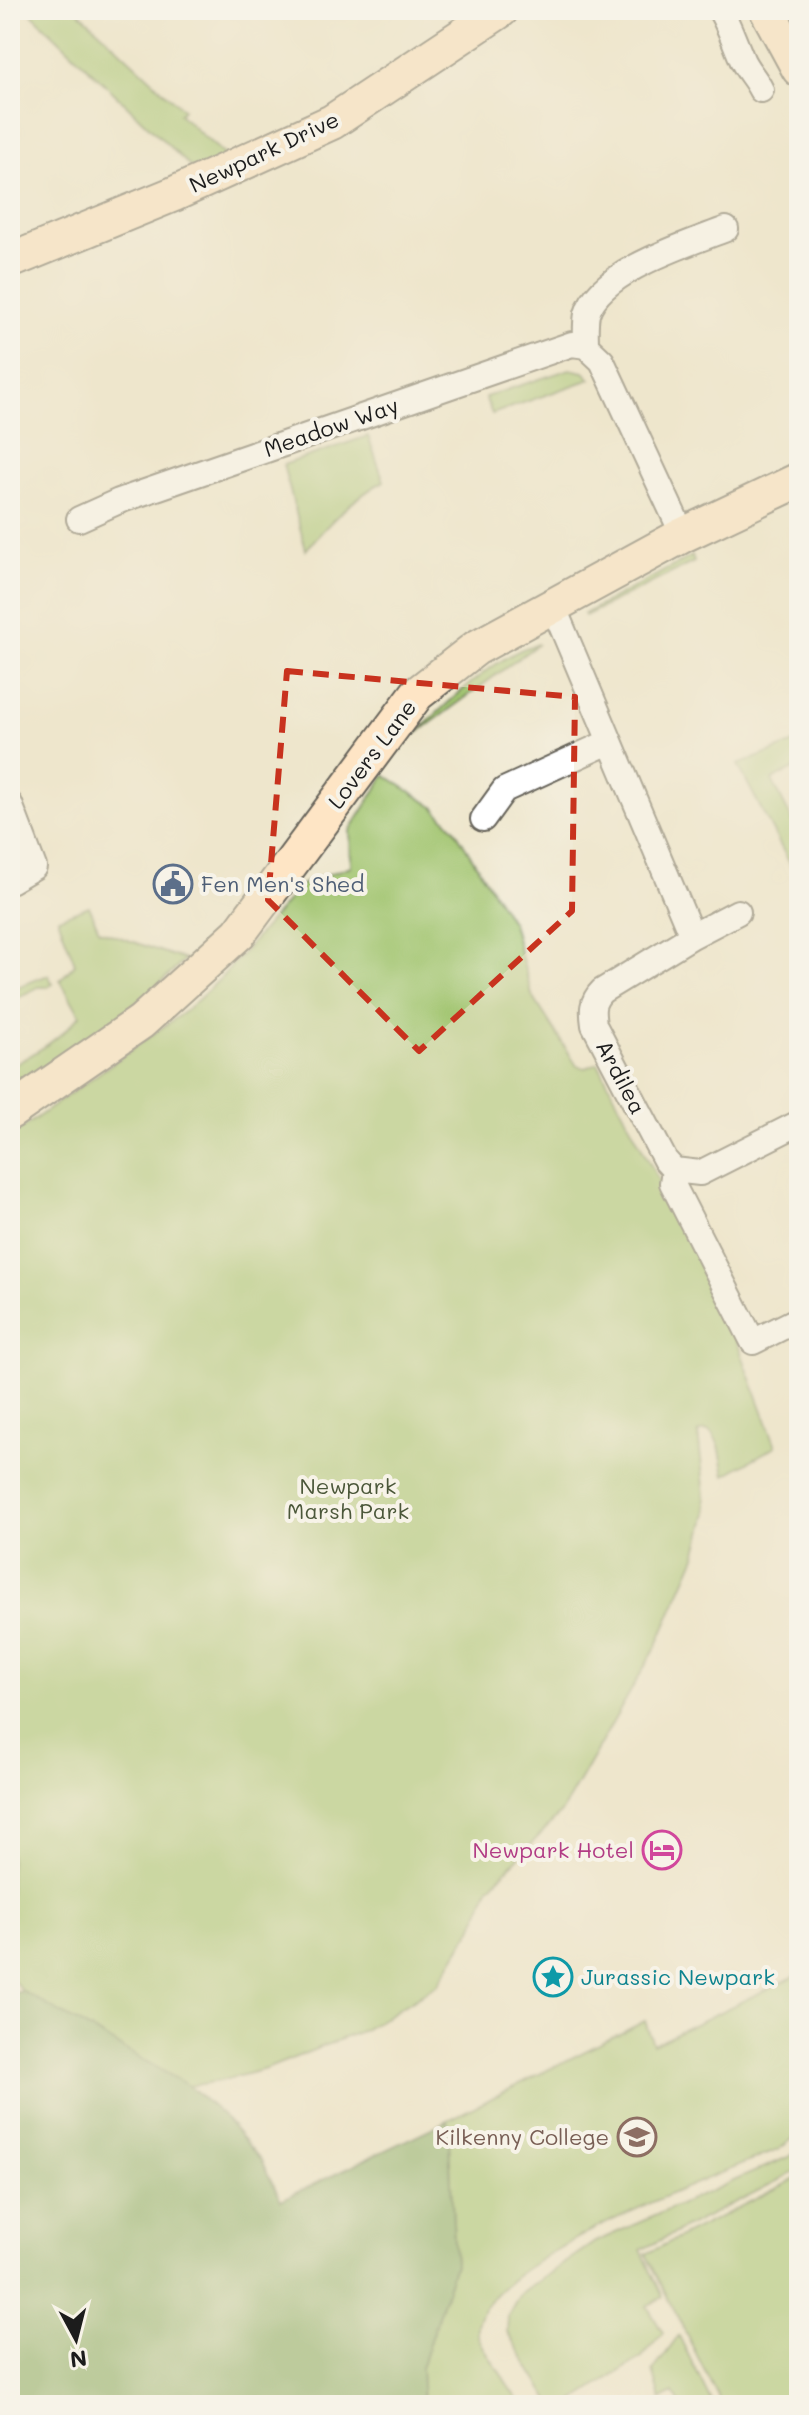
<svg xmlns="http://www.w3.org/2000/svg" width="809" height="2415" font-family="Mali,sans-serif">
	<rect width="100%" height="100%" fill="#f7f3e8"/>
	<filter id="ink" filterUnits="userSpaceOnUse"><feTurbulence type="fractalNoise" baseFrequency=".0125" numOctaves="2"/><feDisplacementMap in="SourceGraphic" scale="16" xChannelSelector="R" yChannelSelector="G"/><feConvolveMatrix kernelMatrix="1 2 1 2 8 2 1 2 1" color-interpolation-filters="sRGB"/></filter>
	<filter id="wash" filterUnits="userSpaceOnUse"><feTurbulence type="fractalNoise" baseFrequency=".006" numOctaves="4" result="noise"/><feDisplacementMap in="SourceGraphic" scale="32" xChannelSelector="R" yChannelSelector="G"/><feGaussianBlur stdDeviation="1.8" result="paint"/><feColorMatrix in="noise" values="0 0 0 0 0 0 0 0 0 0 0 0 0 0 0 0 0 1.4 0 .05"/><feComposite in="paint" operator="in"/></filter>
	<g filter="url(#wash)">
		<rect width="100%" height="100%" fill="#eee6cc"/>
		<path fill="#a1c56f" stroke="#5e7046" stroke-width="2" d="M28,10H77L183,109L179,114L228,158L196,172Z
			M570,369L584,372L591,379L492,414L485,397Z
			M368,436L384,481C353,498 328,523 306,550L283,465Z
			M692,556L694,562L585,616L584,614Z
			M538,644L416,734C442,707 501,651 538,644Z
			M799,741L798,767L772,780L799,834V881L738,765Z
			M385,775L434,807L454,828L512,923L532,995L577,1066L585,1068L598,1063L724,1307L776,1446L725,1475L719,1445L711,1432L705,1430L698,1433L707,1513L696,1556L657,1645L561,1813L489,1888L472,1929L438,1984L364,2030L266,2069L220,2081L189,2086L22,1991L10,1976V1137L188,1009L221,978L302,884L351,866L350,831Z
			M89,906L99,930L185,960C131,1012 71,1054 10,1098V1067C37,1052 60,1039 80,1015L60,980L75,964L58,918Z
			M48,975L53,984L48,987H38L10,1002V990Z
			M799,1974V2134L778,2150C723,2173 468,2265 477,2333C479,2345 511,2388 519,2401L502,2405H423L421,2368L455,2264L448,2120L645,2021L653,2044Z
			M799,2150V2170L641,2250L663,2297L647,2306L663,2333L642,2357L568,2405H553L507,2332L508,2316L520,2294L595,2242L788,2157Z
			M799,2177V2405H722L646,2254Z
			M679,2336L713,2405H680L674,2393L661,2399L653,2371Z"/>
		<path fill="#80aa62" stroke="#4e633f" stroke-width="2" d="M22,1991L189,2086L224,2117L261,2160L281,2200L448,2120L455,2264L421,2368L423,2405H10V1994Z"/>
	</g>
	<g filter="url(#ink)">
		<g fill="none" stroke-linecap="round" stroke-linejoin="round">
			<g stroke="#66635a" stroke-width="28">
				<path id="street" d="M720,10C729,25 734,41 741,57C745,69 755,77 761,90
					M586,346C586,336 585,324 587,314C599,271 688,244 726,229
					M79,519L119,501L572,344L586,346L602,361L683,535
					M553,606L692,936
					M10,804L34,867L10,881
					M483,819L504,790L609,742
					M738,912L692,936L602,991C591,1002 592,1011 594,1025L665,1160L674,1170L700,1173L799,1123
					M674,1170L672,1183L753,1342L799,1319"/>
			</g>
			<g stroke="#66635a" stroke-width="38">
				<path id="secondary" d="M767,10L799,69
					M10,261L174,194L332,122L501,10
					M10,1112L141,1022L239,933L417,694L476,648L683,535L799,480"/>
			</g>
			<use href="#street" stroke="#fff" stroke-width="24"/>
			<use href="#secondary" stroke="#fee5c5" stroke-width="34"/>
		</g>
	</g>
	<path d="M0 0H809V2415H0ZM287,671L575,697L572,911L419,1051L268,900Z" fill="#eee6cc" fill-opacity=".55" fill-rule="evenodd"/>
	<path fill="none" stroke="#c8321e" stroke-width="6" stroke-dasharray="16 10" stroke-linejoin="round" d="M287,671L575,697L572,911L419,1051L268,900Z"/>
	<defs>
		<g id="civic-ring" transform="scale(2)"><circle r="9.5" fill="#f7f3e8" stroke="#5c6f8a" stroke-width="1.5"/><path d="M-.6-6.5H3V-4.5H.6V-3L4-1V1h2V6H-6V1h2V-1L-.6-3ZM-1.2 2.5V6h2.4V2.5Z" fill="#5c6f8a"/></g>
		<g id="hotel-ring" transform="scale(2)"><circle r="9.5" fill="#f7f3e8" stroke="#d1479c" stroke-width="1.5"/><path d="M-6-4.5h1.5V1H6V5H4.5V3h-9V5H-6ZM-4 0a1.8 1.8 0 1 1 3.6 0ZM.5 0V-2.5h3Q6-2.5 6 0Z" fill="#d1479c"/></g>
		<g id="sight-ring" transform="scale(2)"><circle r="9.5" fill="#f7f3e8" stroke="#0f9aa8" stroke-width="1.5"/><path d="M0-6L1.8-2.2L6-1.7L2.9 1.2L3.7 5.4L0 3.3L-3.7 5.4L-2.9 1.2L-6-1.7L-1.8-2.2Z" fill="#0f9aa8"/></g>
		<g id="school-ring" transform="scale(2)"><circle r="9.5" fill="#f7f3e8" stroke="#8d6e63" stroke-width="1.5"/><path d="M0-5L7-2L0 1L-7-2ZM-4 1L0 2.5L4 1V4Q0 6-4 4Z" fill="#8d6e63"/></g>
	</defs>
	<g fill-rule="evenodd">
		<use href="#civic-ring" x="173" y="884"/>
		<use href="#hotel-ring" x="662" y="1850"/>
		<use href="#sight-ring" x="553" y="1977"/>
		<use href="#school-ring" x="637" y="2137"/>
	</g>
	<g text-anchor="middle" stroke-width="8" stroke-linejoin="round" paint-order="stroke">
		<g font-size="22" fill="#1c1c1c" stroke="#f7f3e8">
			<text transform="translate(264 152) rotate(-25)" y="8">Newpark Drive</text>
			<text transform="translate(331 427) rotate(-19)" y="8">Meadow Way</text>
			<text transform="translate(372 754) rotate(-53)" y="8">Lovers Lane</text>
			<text transform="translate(621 1077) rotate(62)" y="8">Ardilea</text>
		</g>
		<g font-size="22" fill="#4e5e75" stroke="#f7f3e8" text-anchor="start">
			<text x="201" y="892">Fen Men's Shed</text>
		</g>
		<g font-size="22" fill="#4b5739" stroke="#f7f3e8">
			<text x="348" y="1494">Newpark<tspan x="348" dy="25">Marsh Park</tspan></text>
		</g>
		<g font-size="22" fill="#b23c85" stroke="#f7f3e8" text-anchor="end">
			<text x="634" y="1858">Newpark Hotel</text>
		</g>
		<g font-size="22" fill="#0d838f" stroke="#f7f3e8" text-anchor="start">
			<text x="581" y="1985">Jurassic Newpark</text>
		</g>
		<g font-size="22" fill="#785e54" stroke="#f7f3e8" text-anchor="end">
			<text x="609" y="2145">Kilkenny College</text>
		</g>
	</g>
	<rect width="809" height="2415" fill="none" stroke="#f7f3e8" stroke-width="40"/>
	<g transform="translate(76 2339) rotate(173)" stroke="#f7f3e8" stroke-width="6" paint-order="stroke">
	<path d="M0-6L14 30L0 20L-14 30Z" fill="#1c1c1c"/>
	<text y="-12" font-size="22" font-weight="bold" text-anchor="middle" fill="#1c1c1c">N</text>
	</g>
</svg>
